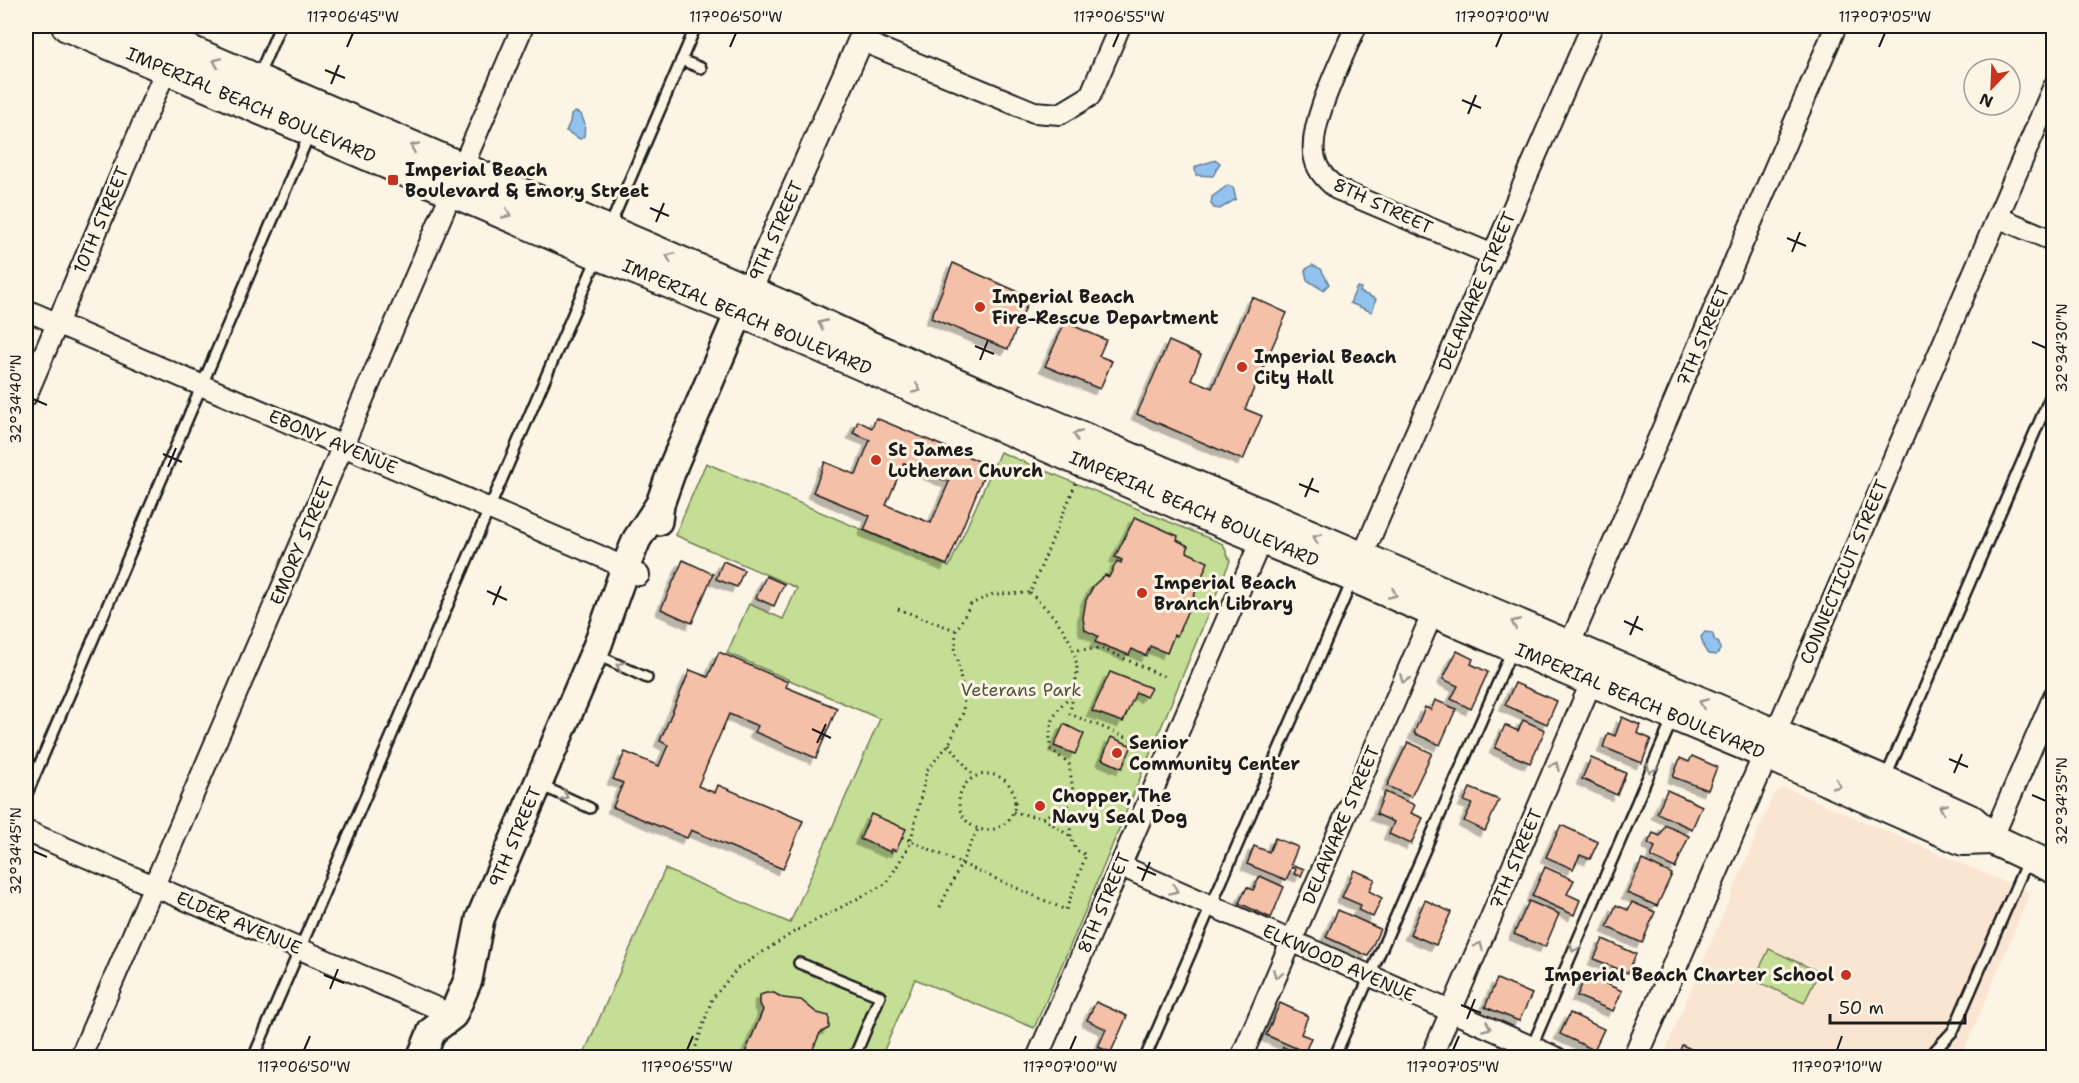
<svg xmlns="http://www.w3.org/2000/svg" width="2079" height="1083" font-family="'Shantell Sans',sans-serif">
<defs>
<filter id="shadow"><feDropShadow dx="-5.5" dy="5.5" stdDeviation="0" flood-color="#0004"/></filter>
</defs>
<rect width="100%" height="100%" fill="#fcf5e5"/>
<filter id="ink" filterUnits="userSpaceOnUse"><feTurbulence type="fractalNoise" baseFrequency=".0167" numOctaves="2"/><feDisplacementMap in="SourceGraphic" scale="12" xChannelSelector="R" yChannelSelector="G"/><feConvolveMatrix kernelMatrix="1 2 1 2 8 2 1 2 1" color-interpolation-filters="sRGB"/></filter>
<g filter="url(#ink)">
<polygon fill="#fae5d3" points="1784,787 2030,893 1962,1057 1662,1058 1774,794"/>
<g fill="#c4de95" stroke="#707d58" stroke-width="1.5">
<polygon points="1000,452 1223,544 1230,561 1078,928 1034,1028 915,979 881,1057 582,1058 665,869 790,923 880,719 727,653 749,604 783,619 797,588 675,535 706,463 949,567"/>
<polygon points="1769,949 1819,972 1804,1003 1754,980"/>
</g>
<g fill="#93c2ee" stroke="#63809a" stroke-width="1.5">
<polygon points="575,112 581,114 585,124 584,136 580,139 566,131 570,122 571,115"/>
<polygon points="1216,160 1220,163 1213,176 1196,175 1195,168 1197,166"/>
<polygon points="1228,185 1233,187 1236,199 1220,209 1214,208 1211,204 1212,197"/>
<polygon points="1312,265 1321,269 1329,284 1323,290 1307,280 1305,270"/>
<polygon points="1357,287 1361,288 1360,292 1376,299 1372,312 1350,303"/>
<polygon points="1705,632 1712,633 1715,641 1719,643 1720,650 1716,655 1708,654 1704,648 1701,637"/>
</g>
<g fill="#f5c0a8" stroke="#1c1c1c" stroke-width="1.5" fill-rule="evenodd" filter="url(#shadow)">
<polygon points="953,263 1030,297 1008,349 931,318"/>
<polygon points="1252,297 1287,313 1245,409 1262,416 1243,460 1137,414 1169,341 1201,355 1191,379 1212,388"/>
<polygon points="1065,322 1106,340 1099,356 1112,361 1100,389 1045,366"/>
<path d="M 876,418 L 988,465 L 947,565 L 864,530 L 870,516 L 813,492 L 825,462 L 856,475 L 870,440 L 853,433 L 858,421 L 872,428 ZM 904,463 L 949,482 L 931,523 L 886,505 Z"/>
<polygon points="1135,517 1178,536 1177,540 1188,546 1187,552 1208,562 1177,636 1174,635 1167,653 1150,646 1146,656 1132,649 1129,655 1095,642 1098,636 1085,630 1083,618 1086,600 1094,585 1105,575 1109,577 1117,561 1121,563 1122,560 1115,557"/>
<polygon points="683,560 713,574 692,623 661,609"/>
<polygon points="723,561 744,570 737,587 716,579"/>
<polygon points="766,576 784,584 774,606 756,598"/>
<polygon points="1457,651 1473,659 1471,664 1488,672 1471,709 1451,699 1458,686 1443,679"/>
<polygon points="719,652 788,682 786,687 837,708 816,758 755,732 758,726 729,714 698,786 715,793 718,785 803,821 783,869 691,830 687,838 613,807 623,783 613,779 625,752 659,766 668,745 660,741 690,670 708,677"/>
<polygon points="1110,672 1151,688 1146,697 1136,692 1123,722 1092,711"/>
<polygon points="1515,683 1557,701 1547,724 1505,705"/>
<polygon points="1435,700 1456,709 1440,745 1414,733 1425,707 1431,710"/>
<polygon points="1622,717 1640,725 1637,733 1651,739 1642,763 1603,747 1608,733 1615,736"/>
<polygon points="1523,720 1545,730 1530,763 1495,748 1505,725 1518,731"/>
<polygon points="1064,724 1084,734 1075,754 1054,746"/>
<polygon points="1111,737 1132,746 1122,768 1102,759"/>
<polygon points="1408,742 1432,753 1411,797 1387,786"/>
<polygon points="1692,756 1717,767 1708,790 1673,777 1680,758 1689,762"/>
<polygon points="1591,758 1626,773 1617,795 1582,779"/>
<polygon points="1470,788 1499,800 1485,831 1464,821 1472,804 1464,801"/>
<polygon points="1667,790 1702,806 1692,829 1657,813"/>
<polygon points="1385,792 1415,805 1411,813 1423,818 1411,844 1389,834 1394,822 1376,814"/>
<polygon points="871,814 906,829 896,851 892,849 891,852 860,839"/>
<polygon points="1561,825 1598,842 1590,859 1580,855 1573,869 1546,857"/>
<polygon points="1665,825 1689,836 1675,868 1651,857 1655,847 1648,843 1653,833 1660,836"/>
<polygon points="1275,838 1298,847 1291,864 1304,869 1301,876 1294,874 1296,869 1292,867 1286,880 1247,864 1254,846 1269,852"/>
<polygon points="1642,860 1672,874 1657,906 1627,893"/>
<polygon points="1545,867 1574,880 1567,894 1580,900 1574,915 1532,896"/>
<polygon points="1354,870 1375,879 1369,891 1382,898 1373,917 1358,910 1361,905 1342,897"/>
<polygon points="1260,876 1284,887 1271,918 1239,903 1247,887 1253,890"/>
<polygon points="1425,900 1451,912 1436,945 1410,934"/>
<polygon points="1529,901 1559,914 1545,947 1514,934"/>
<polygon points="1632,902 1655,912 1642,943 1607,927 1616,905 1628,910"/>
<polygon points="1338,910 1380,929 1368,956 1326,937"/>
<polygon points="1603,939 1636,954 1628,973 1594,959"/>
<polygon points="1586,975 1622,991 1613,1011 1577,996"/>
<polygon points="1497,979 1532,994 1519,1021 1485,1007"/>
<polygon points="766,993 774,993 783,998 801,1000 817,1013 829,1016 829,1028 820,1033 809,1058 743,1058 763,1010 760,1004 760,995"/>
<polygon points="1096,1002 1127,1016 1111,1052 1098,1047 1106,1029 1087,1020"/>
<polygon points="1280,1003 1308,1016 1301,1034 1311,1038 1305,1052 1266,1035"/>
<polygon points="1570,1013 1604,1029 1594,1050 1560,1034"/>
<polygon points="1682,1045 1709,1057 1708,1058 1677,1058"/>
<polygon points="1283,1047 1309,1058 1279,1058"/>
<polygon points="1484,1049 1502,1058 1480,1058"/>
</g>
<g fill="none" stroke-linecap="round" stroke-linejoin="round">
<defs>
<g id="service">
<polyline points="681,60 701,68"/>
<polyline points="258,77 280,26"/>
<polyline points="609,228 696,26"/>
<polyline points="595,654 647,678"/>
<polyline points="1885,779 2054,388"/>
<polyline points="540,785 590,808"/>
<polyline points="26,796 309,135"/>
<polyline points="799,963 880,996 854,1058"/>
<polyline points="253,1058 597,258"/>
<polyline points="1145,1058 1352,581"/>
<polyline points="1334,1058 1512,650"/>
<polyline points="1527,1058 1673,718"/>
<polyline points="1928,1058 1953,1031 2028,859"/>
</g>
<g id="minor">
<path d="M 1356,26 C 1343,57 1306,127 1315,159 C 1318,172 1327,180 1337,189 L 1493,255"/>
<polyline points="860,40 1034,112 1060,114 1090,96 1120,26"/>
<polyline points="1997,217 2054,241"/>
<polyline points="26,310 602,557 639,575"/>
<polyline points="26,396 171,58"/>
<polyline points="1362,557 1592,26"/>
<polyline points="1569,646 1836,26"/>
<polyline points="1775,734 2054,86"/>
<polyline points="26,831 453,1015"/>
<polyline points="1992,839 2054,696"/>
<polyline points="1121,866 1557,1058"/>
<polyline points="80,1058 523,26"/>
<polyline points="1037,1058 1266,529"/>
<polyline points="1241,1058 1437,603"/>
<polyline points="1431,1058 1596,671"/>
</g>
<g id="tertiary">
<polyline points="749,291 867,26"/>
<polyline points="1635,1058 1773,738"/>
</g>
<g id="secondary">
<polyline points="658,521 660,504 674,464 748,292"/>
<polyline points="421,1058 432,1031 453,1015 468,980 480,919 598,644 625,568 637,539 660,504"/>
</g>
<g id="primary">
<polyline points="67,26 598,254 739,311 1181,505 1354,577 1592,681 1767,754 1963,840 1992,839"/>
<polyline points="132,26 783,306 871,347 1884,781 1972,821 1992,839 2054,868"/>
</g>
</defs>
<use href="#service" stroke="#1c1c1c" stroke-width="14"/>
<use href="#minor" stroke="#1c1c1c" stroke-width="24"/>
<use href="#tertiary" stroke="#1c1c1c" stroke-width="28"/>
<use href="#secondary" stroke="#1c1c1c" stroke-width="32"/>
<use href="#primary" stroke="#1c1c1c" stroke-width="34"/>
<g stroke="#1c1c1c" stroke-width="3" stroke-dasharray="1.5 4.5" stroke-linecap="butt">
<polyline points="898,609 955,630"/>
<polyline points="1072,650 1103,649 1165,677"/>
<polyline points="1073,695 1070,714 1139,742"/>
<polyline points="949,744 974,777"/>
<circle cx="987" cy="802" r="28"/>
<polyline points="1013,812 1042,818 1068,805"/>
<polyline points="1043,818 1071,837"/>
<path d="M 902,837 L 1066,910 L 1086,855 L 1076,850 L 1071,837 L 1068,805 L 1073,790 L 1069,764 L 1050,749 C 1049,723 1053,711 1073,694 C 1074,686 1077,677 1077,670 C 1076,638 1051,612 1030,593"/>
<polyline points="940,907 978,829"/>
<polyline points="692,1058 712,999 738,968 794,932 887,883 910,844 927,770 949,744 963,713 964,697 955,648 956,631 971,604 993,594 1030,593 1076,483"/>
</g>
<use href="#service" stroke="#fcf5e5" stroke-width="9"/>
<use href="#minor" stroke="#fcf5e5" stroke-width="20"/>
<use href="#tertiary" stroke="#fcf5e5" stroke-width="24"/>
<use href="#secondary" stroke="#fcf5e5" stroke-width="27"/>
<use href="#primary" stroke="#fcf5e5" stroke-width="30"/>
</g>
<defs><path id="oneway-chevron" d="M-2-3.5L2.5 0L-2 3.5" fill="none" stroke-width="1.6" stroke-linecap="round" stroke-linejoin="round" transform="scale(1.5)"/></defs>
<g stroke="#97938b">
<use href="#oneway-chevron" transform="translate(217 62) rotate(-156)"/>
<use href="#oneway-chevron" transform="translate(414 147) rotate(-157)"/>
<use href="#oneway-chevron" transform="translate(507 214) rotate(23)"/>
<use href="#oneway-chevron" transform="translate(670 257) rotate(-157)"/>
<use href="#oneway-chevron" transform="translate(822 324) rotate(-155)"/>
<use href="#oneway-chevron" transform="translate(917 389) rotate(24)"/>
<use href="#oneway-chevron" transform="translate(1077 435) rotate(-157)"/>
<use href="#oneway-chevron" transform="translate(1317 538) rotate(-157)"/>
<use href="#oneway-chevron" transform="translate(1393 594) rotate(24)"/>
<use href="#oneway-chevron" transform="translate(1515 623) rotate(-157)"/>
<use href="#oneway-chevron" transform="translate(620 666) rotate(-156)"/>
<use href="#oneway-chevron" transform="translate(1404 679) rotate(113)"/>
<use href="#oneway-chevron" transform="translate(1703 703) rotate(-157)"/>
<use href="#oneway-chevron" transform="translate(1555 766) rotate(-67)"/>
<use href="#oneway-chevron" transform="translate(1651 769) rotate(113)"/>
<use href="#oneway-chevron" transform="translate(1837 785) rotate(24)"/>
<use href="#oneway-chevron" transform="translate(564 796) rotate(25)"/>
<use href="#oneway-chevron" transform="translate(1943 808) rotate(-156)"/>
<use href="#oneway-chevron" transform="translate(1174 890) rotate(24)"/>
<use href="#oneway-chevron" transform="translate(1479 946) rotate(-67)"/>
<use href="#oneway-chevron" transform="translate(1574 948) rotate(113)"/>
<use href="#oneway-chevron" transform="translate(1277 974) rotate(113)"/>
<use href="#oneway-chevron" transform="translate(1487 1027) rotate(23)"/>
</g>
</g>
<path fill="none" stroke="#1c1c1c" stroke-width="2" d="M 347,47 L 353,33M 730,47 L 736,33M 1113,47 L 1119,33M 1496,47 L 1502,33M 1879,47 L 1885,33M 325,70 L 345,78M 331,84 L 339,65M 1462,100 L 1481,108M 1468,114 L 1476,95M 650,208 L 669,216M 656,222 L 664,203M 1787,238 L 1806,246M 1792,252 L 1800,232M 2032,342 L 2046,348M 975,346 L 994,354M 980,360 L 988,340M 33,399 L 47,405M 163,454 L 182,462M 168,467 L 176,448M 1299,484 L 1319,492M 1305,497 L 1313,478M 487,591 L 507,600M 493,605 L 501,586M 1624,621 L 1643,630M 1630,635 L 1638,616M 812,729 L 831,738M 817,743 L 826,724M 1949,759 L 1968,767M 1954,773 L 1962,754M 2032,795 L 2046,801M 33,851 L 47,857M 1137,867 L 1156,875M 1142,881 L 1150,862M 324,975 L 344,983M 330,989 L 338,969M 1461,1005 L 1481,1013M 1467,1019 L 1475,999M 304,1050 L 310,1036M 687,1050 L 693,1036M 1070,1050 L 1076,1036M 1453,1050 L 1459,1036M 1837,1050 L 1842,1036"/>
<g fill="#c8321e" stroke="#fcf5e5" stroke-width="2">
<rect x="387" y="174" width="12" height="12" rx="3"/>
<circle cx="980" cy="307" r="6"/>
<circle cx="1242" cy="367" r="6"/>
<circle cx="876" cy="460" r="6"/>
<circle cx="1142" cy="593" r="6"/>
<circle cx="1117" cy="753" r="6"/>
<circle cx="1040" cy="806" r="6"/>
<circle cx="1846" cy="975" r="6"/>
</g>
<g text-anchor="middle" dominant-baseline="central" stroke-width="6" stroke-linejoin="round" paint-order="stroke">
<g font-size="18" fill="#1c1c1c" stroke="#fcf5e5">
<text transform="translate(251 105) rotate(23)">IMPERIAL BEACH BOULEVARD</text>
<text transform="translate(1383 206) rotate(25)">8TH STREET</text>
<text transform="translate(101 220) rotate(-67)">10TH STREET</text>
<text transform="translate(776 231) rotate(-66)">9TH STREET</text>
<text transform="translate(1477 291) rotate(-67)">DELAWARE STREET</text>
<text transform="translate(747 317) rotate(23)">IMPERIAL BEACH BOULEVARD</text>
<text transform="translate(1703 336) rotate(-67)">7TH STREET</text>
<text transform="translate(333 442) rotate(23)">EBONY AVENUE</text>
<text transform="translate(1194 509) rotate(23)">IMPERIAL BEACH BOULEVARD</text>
<text transform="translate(302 541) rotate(-67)">EMORY STREET</text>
<text transform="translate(1844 572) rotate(-67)">CONNECTICUT STREET</text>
<text transform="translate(1640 701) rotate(23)">IMPERIAL BEACH BOULEVARD</text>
<text transform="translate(1341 825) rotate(-67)">DELAWARE STREET</text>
<text transform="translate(515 837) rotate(-67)">9TH STREET</text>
<text transform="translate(1516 859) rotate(-67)">7TH STREET</text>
<text transform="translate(1104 903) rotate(-67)">8TH STREET</text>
<text transform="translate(239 923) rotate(23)">ELDER AVENUE</text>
<text transform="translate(1339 963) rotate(24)">ELKWOOD AVENUE</text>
</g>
<g font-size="18" font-weight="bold" fill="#1c1c1c" stroke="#fcf5e5" text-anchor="start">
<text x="405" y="170">Imperial Beach<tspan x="405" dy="21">Boulevard &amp; Emory Street</tspan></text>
<text x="992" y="297">Imperial Beach<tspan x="992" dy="21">Fire-Rescue Department</tspan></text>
<text x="1254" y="357">Imperial Beach<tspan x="1254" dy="21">City Hall</tspan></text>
<text x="888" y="450">St James<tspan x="888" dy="21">Lutheran Church</tspan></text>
<text x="1154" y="583">Imperial Beach<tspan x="1154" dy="21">Branch Library</tspan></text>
<text x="1129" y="743">Senior<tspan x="1129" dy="21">Community Center</tspan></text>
<text x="1052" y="796">Chopper, The<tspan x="1052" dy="21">Navy Seal Dog</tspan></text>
<text x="1834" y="975" text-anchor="end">Imperial Beach Charter School</text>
</g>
<g font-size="18" fill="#4e5640" stroke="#fcf5e5">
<text x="1021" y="690">Veterans Park</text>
</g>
</g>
<rect width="2079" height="1083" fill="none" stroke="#fcf5e5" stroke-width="66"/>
<g transform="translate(1992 87) rotate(203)"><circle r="28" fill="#fcf5e5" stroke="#a29e95" stroke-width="1.5"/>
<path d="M0-4.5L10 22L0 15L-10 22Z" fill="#c8321e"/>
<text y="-9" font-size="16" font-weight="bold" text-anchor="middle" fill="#1c1c1c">N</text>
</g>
<path d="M1830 1014v9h135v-9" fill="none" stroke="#1c1c1c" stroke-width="3"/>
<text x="1839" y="1014" font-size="18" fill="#1c1c1c" stroke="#fcf5e5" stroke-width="4.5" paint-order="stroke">50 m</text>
<rect x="33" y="33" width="2013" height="1017" fill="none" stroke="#1c1c1c" stroke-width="2"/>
<g font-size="15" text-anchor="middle" fill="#1c1c1c">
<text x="353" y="22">117°06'45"W</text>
<text x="736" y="22">117°06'50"W</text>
<text x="1119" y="22">117°06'55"W</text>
<text x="1502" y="22">117°07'00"W</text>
<text x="1885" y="22">117°07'05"W</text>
<text transform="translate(2062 348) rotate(-90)" y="5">32°34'30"N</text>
<text transform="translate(16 399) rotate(-90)" y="5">32°34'40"N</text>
<text transform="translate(2062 801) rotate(-90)" y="5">32°34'35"N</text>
<text transform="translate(16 851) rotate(-90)" y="5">32°34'45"N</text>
<text x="304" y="1072">117°06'50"W</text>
<text x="687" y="1072">117°06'55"W</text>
<text x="1070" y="1072">117°07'00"W</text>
<text x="1453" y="1072">117°07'05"W</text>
<text x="1837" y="1072">117°07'10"W</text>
</g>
</svg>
